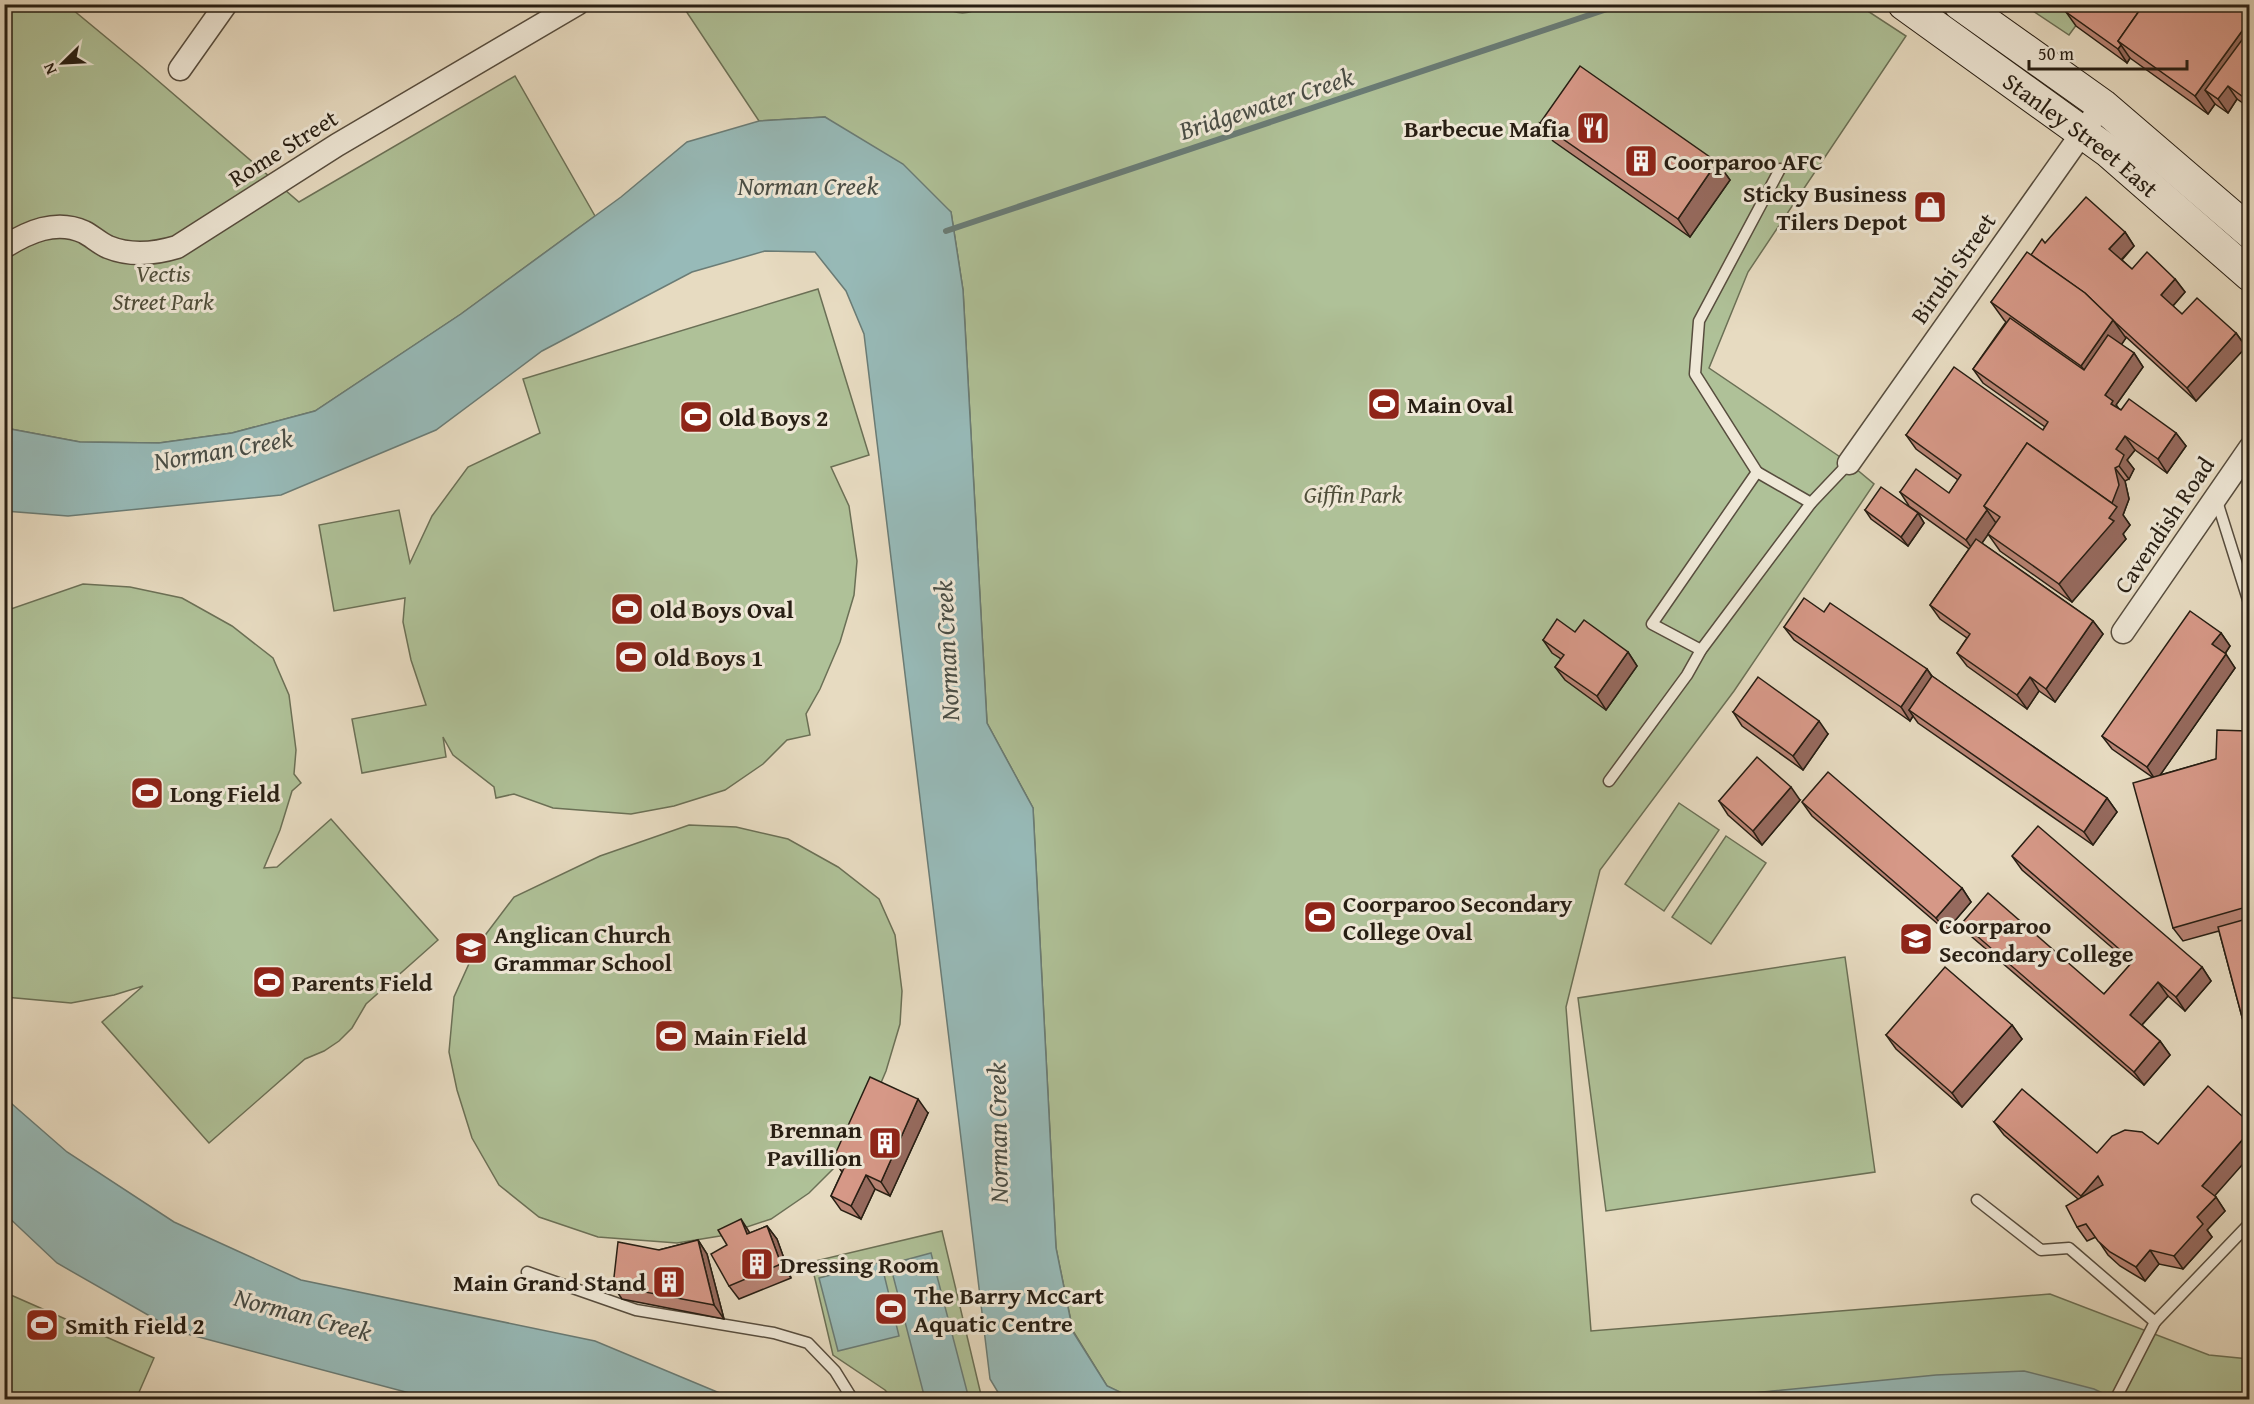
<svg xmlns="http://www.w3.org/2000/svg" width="2254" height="1404" font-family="'Gentium Book Plus',serif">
<rect width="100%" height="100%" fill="#e7dbc1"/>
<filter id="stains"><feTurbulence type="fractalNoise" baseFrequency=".00333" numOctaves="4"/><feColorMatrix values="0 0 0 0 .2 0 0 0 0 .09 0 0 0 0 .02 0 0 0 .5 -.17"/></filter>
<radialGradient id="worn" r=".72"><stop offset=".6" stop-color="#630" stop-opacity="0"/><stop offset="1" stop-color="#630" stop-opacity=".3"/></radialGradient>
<g fill="#afc198" stroke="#6b7056" stroke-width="1.5">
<path d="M 940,4 C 954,16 971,16 985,4 L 1857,4 L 1906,36 L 1748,272 L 1709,368 L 1849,463 L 1874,484 L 1734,691 L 1600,870 L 1566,1007 L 1591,1331 L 2050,1294 L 2209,1355 L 2249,1359 L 2249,1399 L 2115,1399 L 1789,1390 L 1682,1400 L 1135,1400 L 1107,1386 L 1073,1331 L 1056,1248 L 1033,808 L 987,723 L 963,290 L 951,212 L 825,117 L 759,121 L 682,5 Z"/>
<polygon points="4,5 67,5 142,67 299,202 515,76 595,216 461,314 315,411 232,433 159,443 80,442 5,428 4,295 10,263 4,263"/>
<polygon points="2024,5 2091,5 2069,35"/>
<polygon points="818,289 869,455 831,467 849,506 857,561 854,595 840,642 820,689 806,714 810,735 787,740 763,764 725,790 674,806 631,814 553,808 514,794 496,798 494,787 453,755 443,737 446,757 362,773 352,719 426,705 411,660 403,622 405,598 334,611 319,525 399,510 410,563 432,516 468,467 540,433 523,379"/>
<polygon points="83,584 130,587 182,598 232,626 273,658 289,695 296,750 294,774 301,783 292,791 280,830 264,868 277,867 331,819 438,940 366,1004 352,1028 339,1041 324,1051 305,1059 209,1143 102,1022 143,986 114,995 71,1003 5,997 5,611"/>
<polygon points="1679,803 1719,830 1664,911 1625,884"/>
<polygon points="689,825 736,827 788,839 838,867 879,899 895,935 902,991 900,1024 886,1071 866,1118 845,1157 809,1193 771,1219 720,1236 677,1243 598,1237 539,1217 499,1185 472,1138 457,1090 449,1052 454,997 477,946 514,897 600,856"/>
<polygon points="1726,836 1766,863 1711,944 1672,917"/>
<polygon points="1845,957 1875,1172 1606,1211 1578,998"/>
<polygon points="942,1231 982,1399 893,1399 885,1390 833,1355 811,1262"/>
<polygon points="4,1292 154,1358 136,1399 5,1399"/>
</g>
<g fill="#97bab8" stroke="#6a7c76" stroke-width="1.5">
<polygon points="825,117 903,164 951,212 963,290 987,723 1033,808 1056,1248 1073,1332 1107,1386 1135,1399 1002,1399 990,1379 864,334 846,291 815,252 765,251 692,272 542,351 436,430 281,495 68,516 5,511 5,428 80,442 159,443 232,433 315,411 461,314 621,197 687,142 759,121"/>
<polygon points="4,1097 67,1152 174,1222 301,1280 595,1341 734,1399 432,1399 176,1331 57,1263 5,1214"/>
<polygon points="931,1253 969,1399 925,1399 890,1264"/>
<polygon points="881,1262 899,1336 838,1351 819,1278"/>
<polygon points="2024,1371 2094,1389 2115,1399 1682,1400 1936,1375"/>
</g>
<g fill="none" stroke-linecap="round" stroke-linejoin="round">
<polyline stroke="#6a7c76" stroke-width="6" points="946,231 1622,4"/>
<defs>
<g id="service">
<polyline points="1757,472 1695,374 1699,321 1780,169"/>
<polyline points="2216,498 2250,606"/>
<polyline points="1701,650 1652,624 1757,472 1811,503"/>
<polyline points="1609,781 1687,675 1701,650 1811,503 1849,463"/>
<polyline points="1977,1200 2041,1250 2069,1248 2155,1322 2250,1223"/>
<polyline points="527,1272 636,1310 774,1333 808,1343 835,1371 853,1400"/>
<polyline points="2115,1400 2155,1322"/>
</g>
<g id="minor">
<polyline points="180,69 226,4"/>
<path d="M 4,247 C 28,232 56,219 84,232 C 92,236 99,243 108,247 C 130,256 154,254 177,247 L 337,145 L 577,4"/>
<polyline points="1849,463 2102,105"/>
<polyline points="2123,632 2250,448"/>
</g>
<g id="secondary">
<path id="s1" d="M 1904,4 L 2108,151 L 2250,275"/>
<polyline points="1960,4 2102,105 2250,232"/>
</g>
</defs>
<use href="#service" stroke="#574d3e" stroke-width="13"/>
<use href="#minor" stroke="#574d3e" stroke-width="25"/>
<use href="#secondary" stroke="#271e13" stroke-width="34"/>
<use href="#service" stroke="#efe8d7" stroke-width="10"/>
<use href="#minor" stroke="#efe8d7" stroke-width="22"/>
<use href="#secondary" stroke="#efe8d7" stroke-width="32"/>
</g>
<g fill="#b88374" stroke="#271e13" stroke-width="1.5">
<polygon points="2250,4 2250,108 2237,99 2228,113 2215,104 2208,114 2130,58 2127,63 2076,26 2066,12"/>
<polygon points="1540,123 1717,162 1730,180 1690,237 1553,141"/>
<polygon points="2125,232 2134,246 2122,260 2132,269 2175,279 2185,292 2173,306 2182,314 2236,333 2246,347 2196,401 2126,337 2121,345 2134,353 2143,367 2116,405 2119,409 2176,433 2186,446 2167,473 2135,450 2127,460 2134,469 2129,479 2125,481 2129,499 2123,515 2130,525 2123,534 2126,539 2072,602 2000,551 1988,534 1982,543 2093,621 2103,634 2055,702 2039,691 2027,709 1967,666 1957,653 1967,638 1940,619 1930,605 1969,549 1909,506 1900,492 1949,493 1958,480 1916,449 1906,435 2043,430 2045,427 1983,383 1973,369 2006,322 2004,320 1991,302 2031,255 2045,243"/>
<polygon points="1865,510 1918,513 1924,523 1908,546 1871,519"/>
<polygon points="1824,612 1927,669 1932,676 2107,798 2117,812 2093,845 1918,723 1913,716 1910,721 1794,640 1784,627"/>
<polygon points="1575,632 1628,652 1637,666 1606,710 1565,680 1555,667 1561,659 1552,653 1543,640"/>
<polygon points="2221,633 2230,646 2225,654 2235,668 2160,775 2216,759 2248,731 2250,734 2250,1047 2219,931 2183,941 2173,928 2152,777 2112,749 2102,736"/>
<polygon points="1733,712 1828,734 1803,770 1742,726"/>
<polygon points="1800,800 1762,845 1728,815 1719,801"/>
<polygon points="1802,802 1962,888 1971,902 1946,931 1812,816"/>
<polygon points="2012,856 2202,967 2211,981 2185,1011 2168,996 2142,1025 2160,1041 2170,1055 2144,1085 1972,937 1962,923 2104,994 2131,964 2022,870"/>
<polygon points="2012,1025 2022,1039 1962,1107 1896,1049 1886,1035"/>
<polygon points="928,1113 890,1196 875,1189 861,1219 841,1210 831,1196 842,1172 833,1159"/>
<polygon points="1994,1122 2097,1153 2215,1196 2225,1211 2207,1230 2212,1237 2183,1269 2159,1264 2145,1281 2120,1266 2108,1255 2096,1237 2087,1241 2077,1227 2078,1199 2004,1135"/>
<polygon points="767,1226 777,1239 791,1278 739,1299 729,1286 750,1233"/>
<polygon points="698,1240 707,1254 724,1319 622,1299 613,1286 659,1250"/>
</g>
<g fill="#966a5e" stroke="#271e13" stroke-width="1.5">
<polygon points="2250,20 2250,56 2228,86 2237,99 2228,113 2218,99 2205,90 2215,104 2208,114 2195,96"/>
<polygon points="2121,45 2130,58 2127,63 2118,49"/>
<polygon points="2249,95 2250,96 2250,104 2246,99"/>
<polygon points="1717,162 1730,180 1690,237 1678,219"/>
<polygon points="2125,232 2134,246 2119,262 2109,249"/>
<polygon points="2175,279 2185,292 2170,309 2161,295"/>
<polygon points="2113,320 2126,338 2094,384 2081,366"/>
<polygon points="2236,333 2246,347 2196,401 2187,388"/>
<polygon points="2134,353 2143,367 2116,405 2123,414 2121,417 2105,395"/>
<polygon points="2176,433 2186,446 2167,473 2158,459"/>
<polygon points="2125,436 2135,450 2127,460 2134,469 2129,479 2119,466 2116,449"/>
<polygon points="2115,468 2125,481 2129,499 2123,515 2130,525 2123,534 2126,539 2072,602 2059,584 2109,518"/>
<polygon points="1987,510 1996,523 1975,553 1966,540"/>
<polygon points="1918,513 1924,523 1908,546 1901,537"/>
<polygon points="2093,621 2103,634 2055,702 2046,689"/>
<polygon points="2221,633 2230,646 2222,658 2212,644"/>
<polygon points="1628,652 1637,666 1606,710 1597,696"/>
<polygon points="2226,654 2235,668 2156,781 2147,767"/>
<polygon points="1927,669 1936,683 1909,710 1913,716 1910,721 1901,707"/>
<polygon points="2030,677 2039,691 2027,709 2017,695"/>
<polygon points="1819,721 1828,734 1803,770 1793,756"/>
<polygon points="1791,787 1800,800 1762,845 1753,831"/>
<polygon points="2107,798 2117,812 2093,845 2084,832"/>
<polygon points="1962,888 1971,902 1946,931 1936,918"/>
<polygon points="2202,967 2211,981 2185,1011 2176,997"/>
<polygon points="2158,982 2168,996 2139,1028 2130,1015"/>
<polygon points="2012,1025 2022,1039 1962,1107 1952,1093"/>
<polygon points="2160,1041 2170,1055 2144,1085 2134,1072"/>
<polygon points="918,1099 928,1113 890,1196 881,1182"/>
<polygon points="2250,1131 2250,1156 2211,1200 2202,1186"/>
<polygon points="866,1175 875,1189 861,1219 851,1206"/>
<polygon points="2098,1176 2108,1190 2091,1210 2081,1196"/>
<polygon points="2216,1197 2225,1211 2207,1230 2212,1237 2183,1269 2174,1256 2197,1217"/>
<polygon points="741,1219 750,1233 747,1234"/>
<polygon points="767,1226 777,1239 791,1278 781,1264"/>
<polygon points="698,1240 707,1254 724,1319 714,1305"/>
<polygon points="2150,1250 2159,1264 2145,1281 2136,1267"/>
</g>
<g fill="#d69887" stroke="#271e13" stroke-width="1.5">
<polygon points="2072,4 2144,4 2118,41 2121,45 2118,49 2066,12"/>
<polygon points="2144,4 2250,4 2250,20 2195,96 2118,41"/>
<polygon points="2250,29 2250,95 2246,99 2228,86 2218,99 2205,90"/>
<polygon points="1580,66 1717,162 1678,219 1540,123"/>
<polygon points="2086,197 2125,232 2109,249 2132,269 2147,252 2175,279 2161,295 2182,314 2197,298 2236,333 2187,388 2116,323 2113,320 2085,293 2031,255 2042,239 2045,243"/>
<polygon points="2027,252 2085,293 2113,320 2081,366 1991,302"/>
<polygon points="2010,318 2084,370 2108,335 2134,353 2105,395 2113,401 2111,404 2121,410 2129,399 2176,433 2158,459 2125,436 2116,449 2124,455 2119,466 2115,468 2119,485 2112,503 2027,443 1984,506 1987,510 1966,540 1900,492 1916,469 1949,493 1961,475 1906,435 1954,367 2043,430 2048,422 1973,369"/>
<polygon points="2027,443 2117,507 2109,518 2114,521 2059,584 1988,534 2000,517 1984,506"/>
<polygon points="1881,487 1918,513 1901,537 1865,510"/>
<polygon points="1976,539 2093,621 2046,689 2030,677 2017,695 1957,653 1970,634 1930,605"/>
<polygon points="1804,598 1824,612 1830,603 1927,669 1901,707 1784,627"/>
<polygon points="2190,611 2221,633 2212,644 2226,654 2147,767 2102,736"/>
<polygon points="1557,619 1575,632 1584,620 1628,652 1597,696 1555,667 1564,655 1543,640"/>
<polygon points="1932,676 2107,798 2084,832 1909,710"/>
<polygon points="1758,677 1819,721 1793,756 1733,712"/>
<polygon points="2217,730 2248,731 2250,738 2250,906 2173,928 2133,783 2216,759"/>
<polygon points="1757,757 1791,787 1753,831 1719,801"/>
<polygon points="1828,772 1962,888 1936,918 1802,802"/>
<polygon points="2038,826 2202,967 2176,997 2158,982 2130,1015 2160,1041 2134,1072 1962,923 1988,893 2104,994 2133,961 2012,856"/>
<polygon points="2250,918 2250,1047 2218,927"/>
<polygon points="1945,967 2012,1025 1952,1093 1886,1035"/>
<polygon points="870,1077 918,1099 881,1182 866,1175 851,1206 831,1196 846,1164 833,1159"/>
<polygon points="2208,1086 2250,1123 2250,1131 2202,1186 2216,1197 2197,1217 2203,1224 2174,1256 2150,1250 2136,1267 2110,1252 2098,1241 2086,1224 2077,1227 2066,1206 2103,1185 2098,1176 2081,1196 1994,1122 2022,1089 2097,1153 2112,1136 2125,1130 2142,1132 2158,1144"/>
<polygon points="741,1219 747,1234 767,1226 781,1264 729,1286 711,1254 727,1245 718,1230"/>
<polygon points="698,1240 714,1305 613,1286 618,1242 659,1250"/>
</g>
<defs>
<symbol id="restaurant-square" viewBox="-11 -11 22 22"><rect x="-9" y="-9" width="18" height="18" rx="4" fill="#8f2418" stroke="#efe8d7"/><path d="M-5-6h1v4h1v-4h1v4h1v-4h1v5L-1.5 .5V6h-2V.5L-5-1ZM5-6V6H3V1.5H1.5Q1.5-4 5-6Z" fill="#fff"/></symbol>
<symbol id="building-square" viewBox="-11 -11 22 22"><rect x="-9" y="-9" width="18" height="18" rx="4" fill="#8f2418" stroke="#efe8d7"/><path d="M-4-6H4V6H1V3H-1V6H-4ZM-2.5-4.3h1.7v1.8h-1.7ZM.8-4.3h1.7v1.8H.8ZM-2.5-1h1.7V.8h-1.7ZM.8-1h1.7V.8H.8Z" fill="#fff"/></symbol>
<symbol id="shop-square" viewBox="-11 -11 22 22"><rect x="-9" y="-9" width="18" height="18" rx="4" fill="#8f2418" stroke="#efe8d7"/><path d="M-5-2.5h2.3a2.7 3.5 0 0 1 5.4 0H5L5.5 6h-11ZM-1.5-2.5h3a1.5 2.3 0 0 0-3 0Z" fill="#fff"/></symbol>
<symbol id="stadium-square" viewBox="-11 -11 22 22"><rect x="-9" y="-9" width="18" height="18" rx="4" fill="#8f2418" stroke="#efe8d7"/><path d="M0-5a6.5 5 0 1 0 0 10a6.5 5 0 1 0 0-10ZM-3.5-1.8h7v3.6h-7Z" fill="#fff"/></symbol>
<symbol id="school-square" viewBox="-11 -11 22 22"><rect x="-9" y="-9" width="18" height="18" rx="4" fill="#8f2418" stroke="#efe8d7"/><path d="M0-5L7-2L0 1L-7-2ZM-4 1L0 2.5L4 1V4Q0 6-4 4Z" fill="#fff"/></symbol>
</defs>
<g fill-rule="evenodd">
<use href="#restaurant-square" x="1574" y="109" width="38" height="38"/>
<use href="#building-square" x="1622" y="142" width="38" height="38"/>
<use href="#shop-square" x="1911" y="188" width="38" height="38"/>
<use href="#stadium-square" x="1365" y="385" width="38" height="38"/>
<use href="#stadium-square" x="677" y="398" width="38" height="38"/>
<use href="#stadium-square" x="608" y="590" width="38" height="38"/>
<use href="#stadium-square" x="612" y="638" width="38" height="38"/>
<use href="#stadium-square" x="128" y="774" width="38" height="38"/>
<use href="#stadium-square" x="1301" y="898" width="38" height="38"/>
<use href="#school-square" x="1897" y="920" width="38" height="38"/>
<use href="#school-square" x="452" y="929" width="38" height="38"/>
<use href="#stadium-square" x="250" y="963" width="38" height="38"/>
<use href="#stadium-square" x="652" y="1017" width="38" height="38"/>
<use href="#building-square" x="866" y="1124" width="38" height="38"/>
<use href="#building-square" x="738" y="1245" width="38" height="38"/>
<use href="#building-square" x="650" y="1263" width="38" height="38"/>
<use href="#stadium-square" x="872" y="1290" width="38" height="38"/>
<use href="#stadium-square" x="23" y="1306" width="38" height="38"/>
</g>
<g text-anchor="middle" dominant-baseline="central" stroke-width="6" stroke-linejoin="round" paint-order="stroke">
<g font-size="24" font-weight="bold" fill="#271e13" stroke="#efe8d7" text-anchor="start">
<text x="1570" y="128" text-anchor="end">Barbecue Mafia</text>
<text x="1664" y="161">Coorparoo AFC</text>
<text x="1907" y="193" text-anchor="end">Sticky Business<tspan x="1907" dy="28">Tilers Depot</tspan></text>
<text x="1407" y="404">Main Oval</text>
<text x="719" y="417">Old Boys 2</text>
<text x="650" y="609">Old Boys Oval</text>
<text x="654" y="657">Old Boys 1</text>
<text x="170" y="793">Long Field</text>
<text x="1343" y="903">Coorparoo Secondary<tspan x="1343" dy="28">College Oval</tspan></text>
<text x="1939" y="925">Coorparoo<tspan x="1939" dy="28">Secondary College</tspan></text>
<text x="494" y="934">Anglican Church<tspan x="494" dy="28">Grammar School</tspan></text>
<text x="292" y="982">Parents Field</text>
<text x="694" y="1036">Main Field</text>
<text x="862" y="1129" text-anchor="end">Brennan<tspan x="862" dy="28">Pavillion</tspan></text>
<text x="780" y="1264">Dressing Room</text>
<text x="646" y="1282" text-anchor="end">Main Grand Stand</text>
<text x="914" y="1295">The Barry McCart<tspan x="914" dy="28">Aquatic Centre</tspan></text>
<text x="65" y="1325">Smith Field 2</text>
</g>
<g font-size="24" fill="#271e13" stroke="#efe8d7">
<text stroke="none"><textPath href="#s1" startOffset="220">Stanley Street East</textPath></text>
<text transform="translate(283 148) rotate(-32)">Rome Street</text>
<text transform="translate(1953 268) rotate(-55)">Birubi Street</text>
<text transform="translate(2164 525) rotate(-56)">Cavendish Road</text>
</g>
<g font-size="24" font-style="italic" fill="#504f3b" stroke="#efe8d7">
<text x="163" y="273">Vectis<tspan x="163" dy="28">Street Park</tspan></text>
<text x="1353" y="494">Giffin Park</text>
</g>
<g font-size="26" font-style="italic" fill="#494d45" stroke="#efe8d7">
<text transform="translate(1266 103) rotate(-18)">Bridgewater Creek</text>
<text x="808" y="185">Norman Creek</text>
<text transform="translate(223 449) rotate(-10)">Norman Creek</text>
<text transform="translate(946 651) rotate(-93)">Norman Creek</text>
<text transform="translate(997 1133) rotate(-91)">Norman Creek</text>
<text transform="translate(303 1314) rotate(15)">Norman Creek</text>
</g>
</g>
<rect width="2254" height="1404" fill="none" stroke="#e7dbc1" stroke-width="24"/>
<rect x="6" y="6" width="2242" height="1392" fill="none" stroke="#271e13" stroke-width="3"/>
<rect x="12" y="12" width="2230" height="1380" fill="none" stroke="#271e13" stroke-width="1.5"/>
<g transform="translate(63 63) rotate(246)" stroke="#efe8d7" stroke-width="4.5" paint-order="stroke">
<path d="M0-4.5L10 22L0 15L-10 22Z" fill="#271e13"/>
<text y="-9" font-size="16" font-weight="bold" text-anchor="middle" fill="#271e13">N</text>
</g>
<path d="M2029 60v9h158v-9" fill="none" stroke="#271e13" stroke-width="3"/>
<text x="2038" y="60" font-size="18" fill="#271e13" stroke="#efe8d7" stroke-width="4.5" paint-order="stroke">50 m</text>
<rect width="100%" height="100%" filter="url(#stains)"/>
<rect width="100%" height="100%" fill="url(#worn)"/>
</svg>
